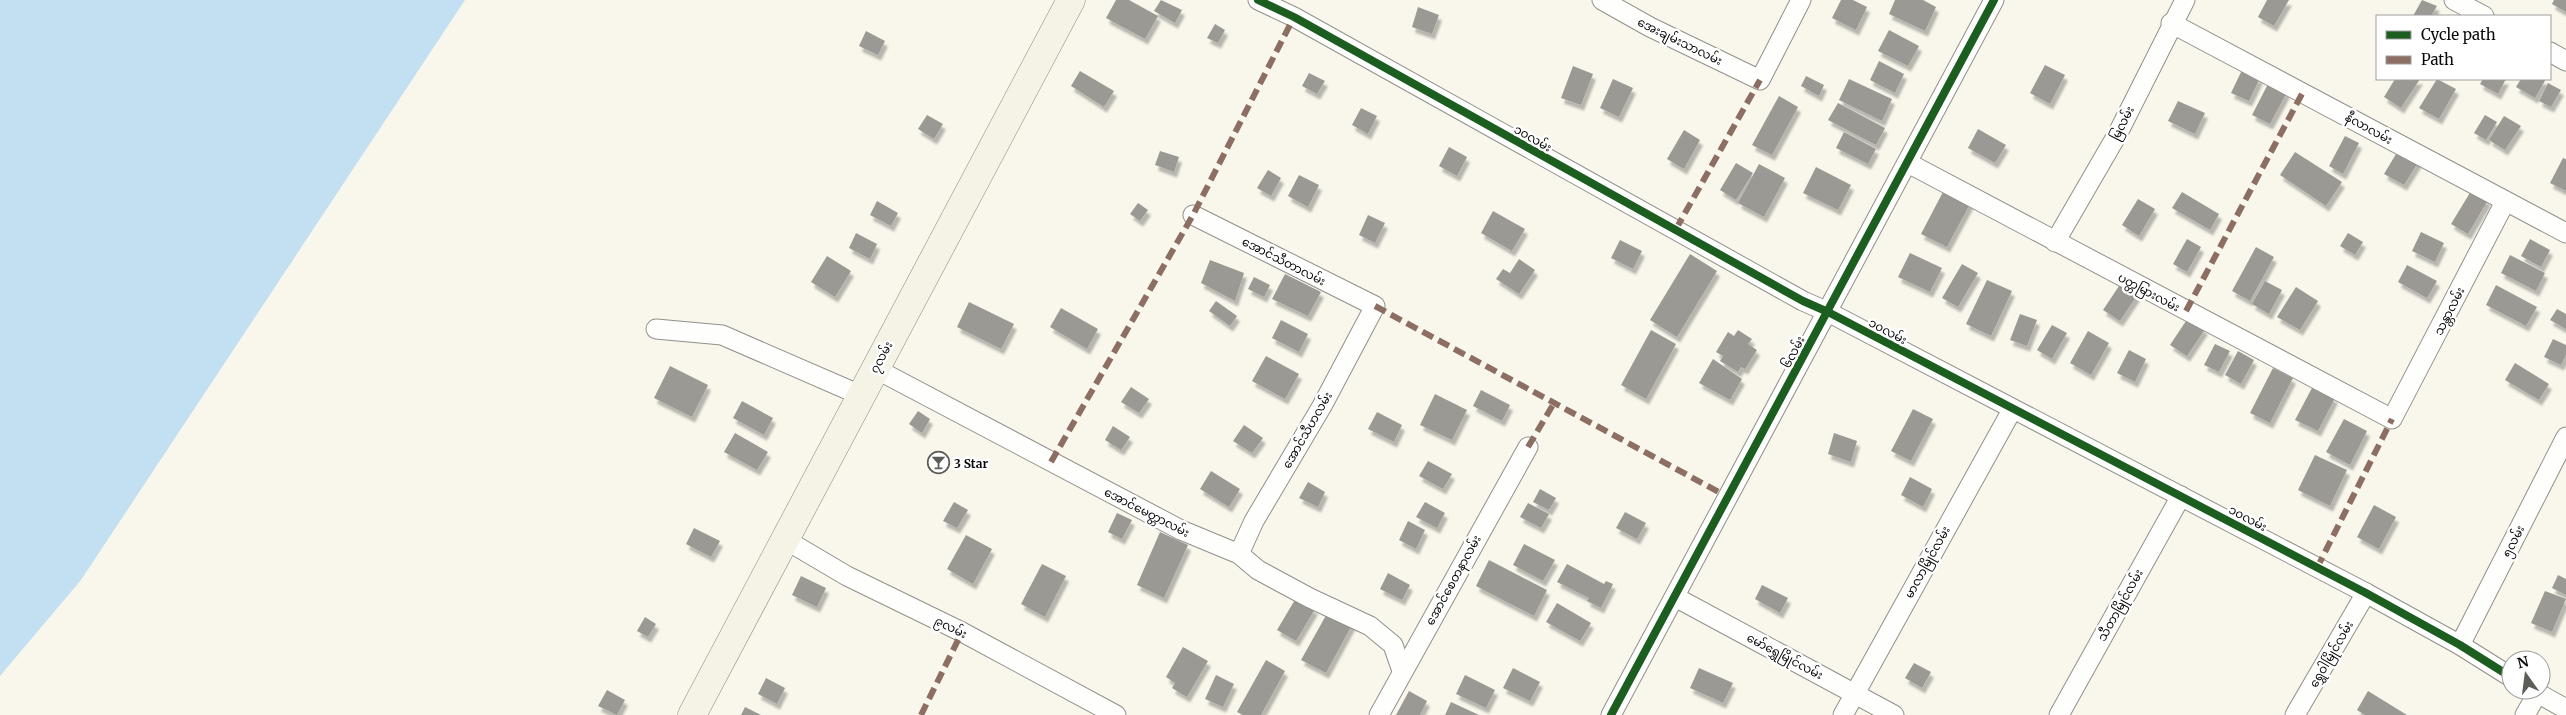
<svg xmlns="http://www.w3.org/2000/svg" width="2566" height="715" font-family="Merriweather,'Noto Sans Myanmar',serif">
<defs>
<filter id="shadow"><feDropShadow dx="3" dy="5.5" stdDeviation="1" flood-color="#0004"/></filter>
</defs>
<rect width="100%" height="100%" fill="#f9f7ec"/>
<polygon fill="#c3e0f2" points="0,0 465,0 81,580 0,676"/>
<g fill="#9b9993" filter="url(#shadow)">
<polygon points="1116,0 1129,0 1158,16 1145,39 1106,18"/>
<polygon points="1161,0 1182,10 1175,23 1154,11"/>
<polygon points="1841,0 1853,0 1867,7 1856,30 1832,18"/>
<polygon points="1895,0 1923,0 1936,7 1925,31 1889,14"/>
<polygon points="2267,0 2289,0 2274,26 2258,17"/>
<polygon points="2422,0 2437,6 2431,16 2413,16"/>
<polygon points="2554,0 2566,0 2566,12 2552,4"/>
<polygon points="1418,7 1439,15 1432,34 1412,27"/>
<polygon points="1215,24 1225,30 1218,43 1207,38"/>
<polygon points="1889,30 1919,46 1908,66 1878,51"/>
<polygon points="866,31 885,41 878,55 859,46"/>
<polygon points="1879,61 1904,74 1895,93 1870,80"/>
<polygon points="2045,65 2065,75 2050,104 2030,93"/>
<polygon points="1573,66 1593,74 1581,105 1561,98"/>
<polygon points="2242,70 2260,78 2249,101 2231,93"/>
<polygon points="1080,71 1114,91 1104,107 1071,86"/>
<polygon points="1309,73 1325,81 1317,94 1302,86"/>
<polygon points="1806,76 1824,85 1819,96 1801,86"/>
<polygon points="1613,79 1633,88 1619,117 1600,108"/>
<polygon points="1849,79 1892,99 1882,121 1839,100"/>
<polygon points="2395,79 2420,79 2401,108 2384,97"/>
<polygon points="2437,79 2456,89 2439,119 2419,108"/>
<polygon points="2483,79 2506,79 2498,94 2480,84"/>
<polygon points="2521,79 2546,79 2535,98 2516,87"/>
<polygon points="2269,82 2287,92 2270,124 2252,115"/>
<polygon points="2548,83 2561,90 2551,107 2539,101"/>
<polygon points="1779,96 1798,107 1772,155 1752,145"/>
<polygon points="2178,101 2205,113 2195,134 2168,121"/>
<polygon points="1838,103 1885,128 1876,145 1828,120"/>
<polygon points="1361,108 1377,116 1368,134 1352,125"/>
<polygon points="927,115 943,124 934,139 918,129"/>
<polygon points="2485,115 2497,122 2486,140 2474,133"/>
<polygon points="2504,116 2521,126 2505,150 2489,140"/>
<polygon points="1978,129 2006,145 1995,163 1968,148"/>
<polygon points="1684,130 1700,140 1684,169 1667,159"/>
<polygon points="1844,132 1876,149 1868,164 1836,148"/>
<polygon points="2345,136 2359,143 2343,174 2329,166"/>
<polygon points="2402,144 2422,156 2404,185 2384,174"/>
<polygon points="1449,147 1467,157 1457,176 1439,166"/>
<polygon points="1160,151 1179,157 1174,172 1155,165"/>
<polygon points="2295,152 2342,182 2326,206 2280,175"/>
<polygon points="2563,158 2566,159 2566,191 2550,183"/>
<polygon points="1736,163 1753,173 1736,200 1720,190"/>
<polygon points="1759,164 1785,178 1764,217 1738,203"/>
<polygon points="1816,167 1851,185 1838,210 1803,193"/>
<polygon points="1268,170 1281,178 1271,196 1257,188"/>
<polygon points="1299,175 1319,185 1308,207 1288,196"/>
<polygon points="1945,188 1971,202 1947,247 1921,234"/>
<polygon points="2471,191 2488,200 2468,234 2451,224"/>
<polygon points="2182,192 2219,214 2210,230 2172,208"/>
<polygon points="2138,199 2155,209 2139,236 2122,225"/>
<polygon points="877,201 898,213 891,226 870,215"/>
<polygon points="1138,203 1148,210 1140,221 1130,214"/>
<polygon points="1493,211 1525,229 1512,251 1481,233"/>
<polygon points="1368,215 1385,223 1375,243 1359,235"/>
<polygon points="2421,232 2444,243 2435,262 2412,251"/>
<polygon points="856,233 877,244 870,259 849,248"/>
<polygon points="2348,233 2363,242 2355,255 2340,246"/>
<polygon points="2187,239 2201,247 2187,272 2173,264"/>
<polygon points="2530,239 2550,250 2541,267 2521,256"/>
<polygon points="1620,240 1642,251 1633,269 1611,258"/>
<polygon points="2256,247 2274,257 2250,301 2232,291"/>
<polygon points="1910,253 1942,268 1930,292 1898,277"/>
<polygon points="1690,254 1717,271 1677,337 1650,320"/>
<polygon points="2510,255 2545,273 2536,291 2501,273"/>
<polygon points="827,256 851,271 835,297 811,282"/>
<polygon points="1519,259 1535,270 1519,294 1496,279 1503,269 1510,273"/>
<polygon points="1210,260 1244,273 1235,301 1201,283"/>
<polygon points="1962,264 1978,273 1958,307 1942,298"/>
<polygon points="2407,265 2437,281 2427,298 2398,282"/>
<polygon points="1285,274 1321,292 1308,316 1272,299"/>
<polygon points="1254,277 1270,285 1264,297 1248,289"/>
<polygon points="1987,280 2012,291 1991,336 1966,324"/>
<polygon points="2123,280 2140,291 2120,321 2103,310"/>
<polygon points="2265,281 2282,290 2269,314 2252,304"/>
<polygon points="2496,285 2537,307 2526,326 2486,305"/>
<polygon points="2296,287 2318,301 2300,330 2277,317"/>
<polygon points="1216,301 1237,316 1230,326 1209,311"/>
<polygon points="969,302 1014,324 1001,349 957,327"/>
<polygon points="1061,308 1098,329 1087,349 1050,327"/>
<polygon points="2557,309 2566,314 2566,329 2550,320"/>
<polygon points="2020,314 2037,320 2027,346 2010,340"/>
<polygon points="2188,318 2205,329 2187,356 2170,345"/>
<polygon points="1281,320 1308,334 1299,352 1272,338"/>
<polygon points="2052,325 2067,333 2052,359 2037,350"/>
<polygon points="1651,330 1676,344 1646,399 1621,385"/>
<polygon points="1738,330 1752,339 1748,344 1757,350 1745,369 1741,367 1738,372 1720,361 1723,356 1716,352 1728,332 1734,336"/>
<polygon points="2088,331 2109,343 2091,375 2070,363"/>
<polygon points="2553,339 2566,345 2566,355 2561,365 2544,357"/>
<polygon points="2215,344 2230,351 2219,372 2204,365"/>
<polygon points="2129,350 2146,359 2135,382 2117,373"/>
<polygon points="2238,351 2254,360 2241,384 2225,375"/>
<polygon points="1266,356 1299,374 1285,399 1252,381"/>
<polygon points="1713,359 1742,379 1730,400 1699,383"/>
<polygon points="2515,363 2549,384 2539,400 2505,380"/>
<polygon points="670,366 708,385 692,417 654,398"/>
<polygon points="2273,368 2293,378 2270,423 2250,413"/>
<polygon points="2313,386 2335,398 2318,431 2295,420"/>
<polygon points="1131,387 1149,399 1139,413 1121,402"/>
<polygon points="1481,390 1510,405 1502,421 1473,406"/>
<polygon points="1435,394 1467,410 1452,440 1420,425"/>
<polygon points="742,401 773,418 764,435 733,418"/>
<polygon points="1913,409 1933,419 1911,461 1891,451"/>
<polygon points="918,411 930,419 922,433 909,424"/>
<polygon points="1377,412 1402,425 1394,442 1368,429"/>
<polygon points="2344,419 2367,431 2350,465 2326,452"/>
<polygon points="1244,425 1263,438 1252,453 1233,441"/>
<polygon points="1113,426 1130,437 1121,450 1105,440"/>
<polygon points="735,433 768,452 757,470 724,452"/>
<polygon points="1834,433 1857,441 1851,462 1828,454"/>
<polygon points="2315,455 2347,470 2330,506 2298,490"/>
<polygon points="1428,461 1452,474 1443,489 1419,476"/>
<polygon points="1211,471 1240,489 1229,507 1200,489"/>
<polygon points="1910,477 1932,489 1923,507 1901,495"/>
<polygon points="1308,482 1325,492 1318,507 1299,498"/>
<polygon points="1540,489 1556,498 1549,510 1533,502"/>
<polygon points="954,502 968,510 957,528 943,521"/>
<polygon points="1425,502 1445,513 1437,528 1416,517"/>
<polygon points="1528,503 1549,514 1541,528 1520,517"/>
<polygon points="2374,505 2396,517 2379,549 2357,537"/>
<polygon points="1625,512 1646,523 1637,539 1616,528"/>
<polygon points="1117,513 1132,520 1122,539 1108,532"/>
<polygon points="1408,521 1425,530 1416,549 1399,540"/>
<polygon points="694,528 720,541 711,557 686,544"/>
<polygon points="1160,532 1188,545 1164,598 1137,585"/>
<polygon points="966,535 992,549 973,584 947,569"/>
<polygon points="1524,544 1555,560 1543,581 1513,565"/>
<polygon points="1489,560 1547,590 1534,616 1476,586"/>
<polygon points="1042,564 1066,576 1045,617 1021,604"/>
<polygon points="1567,564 1604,584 1606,581 1613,584 1601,608 1587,601 1589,598 1557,582"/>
<polygon points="1388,573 1410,585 1402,600 1380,589"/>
<polygon points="2558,575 2566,579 2566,595 2552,588"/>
<polygon points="801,576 826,588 817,607 792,595"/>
<polygon points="1762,585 1788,598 1780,613 1755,599"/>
<polygon points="2545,591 2566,599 2552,632 2531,623"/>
<polygon points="1296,598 1315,609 1296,641 1277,630"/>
<polygon points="1557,603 1591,623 1580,641 1546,622"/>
<polygon points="1329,610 1353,623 1326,673 1301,660"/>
<polygon points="645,617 656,624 648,637 637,631"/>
<polygon points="1183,647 1208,661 1187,697 1172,688 1175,683 1166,677"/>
<polygon points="1266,660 1285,671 1261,715 1243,715 1237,712"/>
<polygon points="1914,663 1931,672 1922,688 1905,678"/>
<polygon points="1513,668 1540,682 1530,701 1503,688"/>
<polygon points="1699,668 1733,683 1723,703 1690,688"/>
<polygon points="1216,675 1234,684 1223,707 1205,699"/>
<polygon points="1465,675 1495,690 1486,708 1456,694"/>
<polygon points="766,678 785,688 777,704 758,694"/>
<polygon points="607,690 625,700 617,715 598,706"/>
<polygon points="1409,691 1427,701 1420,715 1396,715"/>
<polygon points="2368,691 2407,715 2365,715 2357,710"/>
<polygon points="1451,702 1479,715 1445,715"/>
<polygon points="745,707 761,715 741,715"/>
</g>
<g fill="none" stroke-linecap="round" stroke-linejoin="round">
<defs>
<g id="street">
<polyline points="1258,0 1294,17 1803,301 1828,312 2366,593 2460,645 2511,677"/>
<polyline points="1602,0 1650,27 1760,80 1801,0"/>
<polyline points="2454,0 2484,16"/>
<polyline points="2171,23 2566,233"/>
<polyline points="2550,52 2566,61"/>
<polyline points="1908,163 2392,419 2505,202"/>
<polyline points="1193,215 1375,306 1322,406 1254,521 1239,554"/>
<polyline points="2055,242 2117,135 2185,0"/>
<polyline points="656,329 722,335 860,395"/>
<polyline points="874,368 1181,530 1239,554 1258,570 1310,598 1370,626 1393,645 1402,671"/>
<polyline points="786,540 847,576 962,632 1116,715"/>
<polyline points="1675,597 1894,715"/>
<polyline points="2460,645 2566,437"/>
<polyline points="2532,690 2566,709"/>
<polyline points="1379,715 1528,447"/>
<polyline points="1611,715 1994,0"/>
<polyline points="1843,715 2012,410"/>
<polyline points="2059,715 2181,496"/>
<polyline points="2295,715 2366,593"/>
<polyline points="2525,715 2537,694"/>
</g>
<polyline id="secondary" points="692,715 1071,0"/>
</defs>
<use href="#street" stroke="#91908b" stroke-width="21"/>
<use href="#secondary" stroke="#888782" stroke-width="29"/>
<use href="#street" stroke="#fefefc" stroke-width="19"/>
<use href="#secondary" stroke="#f4f3e6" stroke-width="28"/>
<g stroke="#8d6e63" stroke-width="6" stroke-dasharray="12 6" stroke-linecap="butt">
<polyline points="1676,229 1760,80"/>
<polyline points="1375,306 1728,497"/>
<polyline points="2186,311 2303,92"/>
<polyline points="1528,447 1554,403"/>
<polyline points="1051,462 1193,215 1294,17"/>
<polyline points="2317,568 2392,419"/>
<polyline points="921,715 962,632"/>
</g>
<defs>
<g id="cycleway">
<polyline points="1258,0 1294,17 1803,301 1828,312 2366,593 2460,645 2511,677"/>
<polyline points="1611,715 1994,0"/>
</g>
</defs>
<use href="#cycleway" stroke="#fff" stroke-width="11"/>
<use href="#cycleway" stroke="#1b5e20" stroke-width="8"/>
</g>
<defs>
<symbol id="bar-ring" viewBox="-11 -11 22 22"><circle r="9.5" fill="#fff" stroke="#5d5c58" stroke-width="1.5"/><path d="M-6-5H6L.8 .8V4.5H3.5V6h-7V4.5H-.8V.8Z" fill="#5d5c58"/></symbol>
</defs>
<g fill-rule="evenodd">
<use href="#bar-ring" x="926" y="450" width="25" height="25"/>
</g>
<g text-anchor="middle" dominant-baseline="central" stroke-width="5" stroke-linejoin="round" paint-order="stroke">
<g font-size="12" fill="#090909" stroke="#fff">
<text transform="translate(1680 41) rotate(26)">အေးချမ်းသာလမ်း</text>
<text transform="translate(2122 123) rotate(-63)">မြလမ်း</text>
<text transform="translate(2369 128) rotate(29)">နီလာလမ်း</text>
<text transform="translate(1533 138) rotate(30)">၁၀လမ်း</text>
<text transform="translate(1284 261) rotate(27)">အောင်သီတာလမ်း</text>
<text transform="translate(2149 292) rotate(28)">ပတ္တမြားလမ်း</text>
<text transform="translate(2449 311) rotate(-63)">သန္တာလမ်း</text>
<text transform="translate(1888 331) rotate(28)">၁၀လမ်း</text>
<text transform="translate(1793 352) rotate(-62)">၆လမ်း</text>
<text transform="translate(881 357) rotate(-62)">၇လမ်း</text>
<text transform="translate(1307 430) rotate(-60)">အောင်သီဟလမ်း</text>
<text transform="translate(1147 512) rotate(27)">အောင်မေတ္တာလမ်း</text>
<text transform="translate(2248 518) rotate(28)">၁၀လမ်း</text>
<text transform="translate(2513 541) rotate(-63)">၅လမ်း</text>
<text transform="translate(1927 562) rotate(-61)">မာလာမြိုင်လမ်း</text>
<text transform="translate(1453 580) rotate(-61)">အောင်စေတနာလမ်း</text>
<text transform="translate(2120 605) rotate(-61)">သီတာမြိုင်လမ်း</text>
<text transform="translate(951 627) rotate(26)">၉လမ်း</text>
<text transform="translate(2331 654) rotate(-60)">ရွှေဝါမြိုင်လမ်း</text>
<text transform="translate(1785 656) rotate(28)">မော်ရွှေမြိုင်လမ်း</text>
</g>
<g font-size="12" font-weight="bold" fill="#090909" stroke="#fff" text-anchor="start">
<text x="954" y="463">3 Star</text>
</g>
</g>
<rect x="2376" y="15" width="175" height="65" fill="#ffffff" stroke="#9d9d9d"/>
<rect x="2386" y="31" width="25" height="8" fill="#1b5e20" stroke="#9d9d9d"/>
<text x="2421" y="40" font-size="15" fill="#090909">Cycle path</text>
<rect x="2386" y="56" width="25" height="8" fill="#8d6e63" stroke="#9d9d9d"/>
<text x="2421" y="65" font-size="15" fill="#090909">Path</text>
<g transform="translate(2526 675) rotate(346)"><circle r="24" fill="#ffffff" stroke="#9d9d9d"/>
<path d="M0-4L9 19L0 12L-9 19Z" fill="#5d5c58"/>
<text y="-8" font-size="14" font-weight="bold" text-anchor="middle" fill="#090909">N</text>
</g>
</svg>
